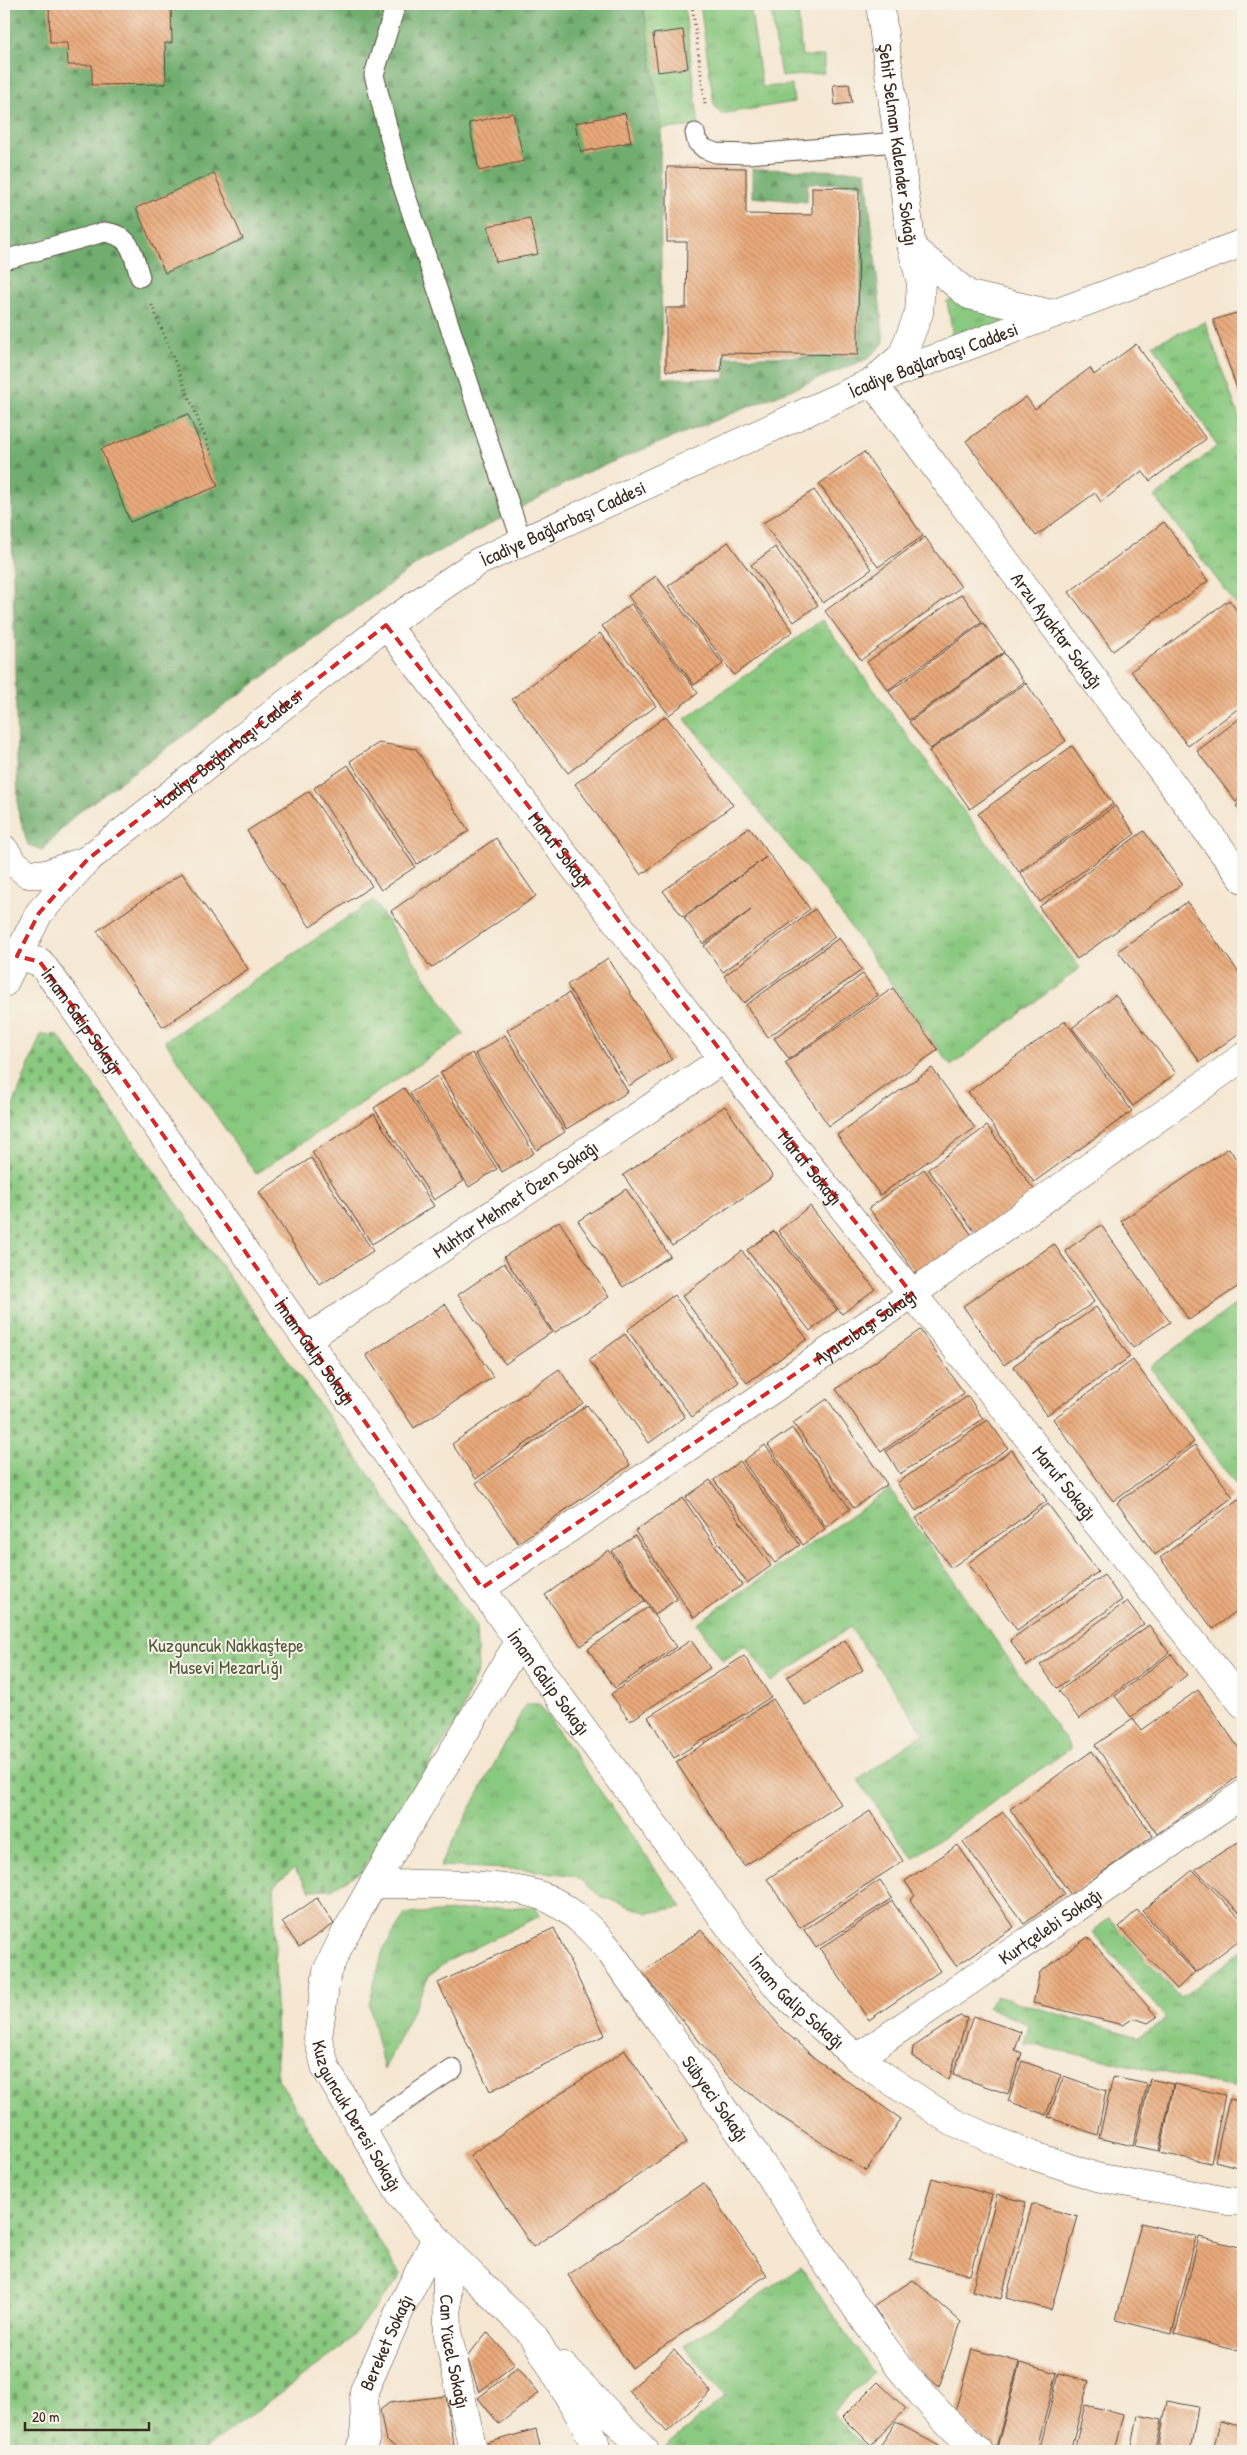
<svg xmlns="http://www.w3.org/2000/svg" width="1247" height="2455" font-family="'Patrick Hand',sans-serif">
<defs>
<pattern id="grass-tufts" width="24" height="20" patternUnits="userSpaceOnUse" patternTransform="scale(1.25)"><rect width="24" height="20" fill="#8ac980"/><path d="M3 7l-1-3M5 7V3M7 7l1-3M15 17l-1-3M17 17v-4M19 17l1-3" fill="none" stroke="#72a368"/></pattern>
<pattern id="forest-firs" width="22" height="20" patternUnits="userSpaceOnUse" patternTransform="scale(1.25)"><rect width="22" height="20" fill="#6fad6e"/><path d="M5 1l3.5 6h-7zM16 11l3.5 6h-7z" fill="#5c8d5a"/></pattern>
<pattern id="cemetery-stones" width="16" height="16" patternUnits="userSpaceOnUse" patternTransform="scale(1.25)"><rect width="16" height="16" fill="#8ac980"/><path d="M2 7V4a2 2 0 0 1 4 0v3zM10 15v-3a2 2 0 0 1 4 0v3z" fill="#72a368"/></pattern>
<pattern id="building-back-hatch" width="6" height="6" patternUnits="userSpaceOnUse" patternTransform="scale(1.25)"><rect width="6" height="6" fill="#eaaa7c"/><path d="M-1 5l2 2M0 0l6 6M5-1l2 2" fill="none" stroke="#bf8b65"/></pattern>
</defs>
<rect width="100%" height="100%" fill="#f7f3e8"/>
<filter id="ink" filterUnits="userSpaceOnUse"><feTurbulence type="fractalNoise" baseFrequency=".02" numOctaves="2"/><feDisplacementMap in="SourceGraphic" scale="10" xChannelSelector="R" yChannelSelector="G"/><feConvolveMatrix kernelMatrix="1 2 1 2 8 2 1 2 1" color-interpolation-filters="sRGB"/></filter>
<filter id="wash" filterUnits="userSpaceOnUse"><feTurbulence type="fractalNoise" baseFrequency=".0096" numOctaves="4" result="noise"/><feDisplacementMap in="SourceGraphic" scale="20" xChannelSelector="R" yChannelSelector="G"/><feGaussianBlur stdDeviation="1.12" result="paint"/><feColorMatrix in="noise" values="0 0 0 0 0 0 0 0 0 0 0 0 0 0 0 0 0 1.4 0 .05"/><feComposite in="paint" operator="in"/></filter>
<g filter="url(#wash)">
<rect width="100%" height="100%" fill="#f5e7d2"/>
<g fill="url(#grass-tufts)" stroke="#627a4f">
<polygon points="643,4 684,4 699,126 662,129"/>
<polygon points="700,4 750,4 762,87 792,85 794,102 721,114 714,105"/>
<polygon points="770,4 797,4 802,56 824,56 824,73 781,77"/>
<polygon points="955,299 1014,326 947,349 952,331 947,301"/>
<polygon points="1205,322 1243,428 1243,614 1155,497 1217,446 1153,344"/>
<polygon points="822,620 1080,968 951,1066 823,889 685,719"/>
<polygon points="373,900 464,1034 256,1174 165,1041"/>
<polygon points="1243,1299 1243,1495 1150,1367"/>
<polygon points="890,1489 1071,1748 913,1858 858,1780 924,1733 850,1627 771,1682 746,1645 723,1661 697,1623"/>
<polygon points="526,1704 539,1704 682,1907 648,1913 600,1896 576,1876 531,1870 440,1866"/>
<polygon points="536,1906 540,1916 448,1961 430,1974 384,2070 369,2004 383,1950 405,1914"/>
<polygon points="1109,1918 1181,1998 1243,1950 1243,2089 1024,2043 1029,2025 987,2007 996,1996 1139,2037 1167,2019 1092,1932"/>
<polygon points="801,2267 873,2373 832,2412 866,2448 864,2451 669,2451 666,2447 725,2396 684,2346"/>
</g>
<polygon fill="url(#forest-firs)" stroke="#556c46" points="4,4 643,4 662,129 660,158 662,378 725,379 725,357 859,356 863,184 808,183 807,202 752,197 752,169 866,171 884,343 867,359 585,473 420,562 75,815 42,850 28,845 18,811 5,191"/>
<polygon fill="url(#cemetery-stones)" stroke="#627a4f" points="41,1034 58,1035 476,1626 478,1670 458,1720 361,1872 331,1889 310,1890 294,1868 274,1885 277,2077 401,2276 344,2346 202,2451 4,2451 4,1129"/>
<g id="blocks">
<g fill="url(#building-back-hatch)">
<polygon points="49,4 171,4 172,43 165,43 166,84 92,85 92,65 68,65 67,43 50,43"/>
<polygon points="683,30 688,68 658,72 653,34"/>
<polygon points="849,84 852,103 835,105 833,85"/>
<polygon points="513,113 524,161 479,171 469,123"/>
<polygon points="625,113 631,142 581,152 575,123"/>
<polygon points="667,167 746,168 746,214 812,215 812,187 859,188 858,355 722,353 721,372 666,371 666,308 686,308 687,242 667,242"/>
<polygon points="214,173 243,239 165,273 136,208"/>
<polygon points="530,218 538,254 496,262 488,226"/>
<polygon points="1243,311 1243,406 1213,320"/>
<polygon points="1136,344 1206,439 1150,481 1142,471 1101,502 1095,493 1036,536 966,441 1026,397 1035,409 1090,368 1094,375"/>
<polygon points="188,414 218,486 130,522 101,449"/>
<polygon points="864,452 923,536 878,567 819,484"/>
<polygon points="814,490 872,569 823,603 763,523"/>
<polygon points="1164,522 1208,581 1113,651 1069,592"/>
<polygon points="925,537 961,587 861,660 825,611"/>
<polygon points="728,542 793,631 734,675 668,586"/>
<polygon points="775,547 818,605 794,622 751,565"/>
<polygon points="656,576 723,664 694,685 628,596"/>
<polygon points="962,594 982,622 888,690 867,662"/>
<polygon points="1229,600 1243,619 1243,705 1188,746 1131,671"/>
<polygon points="631,604 698,693 669,715 602,626"/>
<polygon points="983,623 1004,652 909,720 889,692"/>
<polygon points="600,633 656,706 568,773 512,699"/>
<polygon points="1004,653 1024,682 930,749 909,722"/>
<polygon points="1026,683 1066,741 970,809 929,751"/>
<polygon points="666,716 733,805 641,875 575,784"/>
<polygon points="1243,716 1243,796 1236,802 1197,751"/>
<polygon points="379,743 416,749 469,831 417,864 350,761"/>
<polygon points="1072,746 1113,804 1019,872 978,814"/>
<polygon points="348,765 415,867 381,890 314,788"/>
<polygon points="309,791 372,886 310,927 247,831"/>
<polygon points="1243,800 1243,815 1236,806"/>
<polygon points="1115,806 1135,834 1040,902 1020,873"/>
<polygon points="749,827 810,909 723,972 704,946 751,910 703,944 684,918 766,857 683,917 663,891"/>
<polygon points="1144,831 1182,884 1077,959 1039,907"/>
<polygon points="496,838 536,896 431,968 391,911"/>
<polygon points="182,873 248,969 163,1027 97,931"/>
<polygon points="1187,902 1243,978 1243,1030 1200,1062 1118,951"/>
<polygon points="815,909 835,937 744,1003 724,976"/>
<polygon points="839,938 862,970 768,1037 746,1005"/>
<polygon points="608,958 672,1059 629,1086 567,985"/>
<polygon points="863,974 878,995 789,1059 774,1038"/>
<polygon points="893,988 938,1050 829,1126 785,1063"/>
<polygon points="569,993 628,1092 566,1129 507,1030"/>
<polygon points="1115,995 1176,1073 1133,1106 1072,1028"/>
<polygon points="1065,1021 1132,1111 1034,1182 968,1092"/>
<polygon points="505,1035 565,1132 537,1150 475,1054"/>
<polygon points="472,1053 534,1153 502,1172 440,1073"/>
<polygon points="932,1068 975,1128 880,1195 837,1135"/>
<polygon points="437,1076 497,1169 469,1187 410,1093"/>
<polygon points="404,1088 464,1181 434,1200 374,1108"/>
<polygon points="725,1106 773,1177 672,1246 623,1175"/>
<polygon points="374,1114 434,1206 372,1244 312,1152"/>
<polygon points="987,1126 1035,1191 977,1235 928,1169"/>
<polygon points="1229,1148 1243,1170 1243,1283 1189,1320 1121,1221"/>
<polygon points="311,1158 373,1251 320,1285 259,1192"/>
<polygon points="924,1169 974,1238 918,1277 869,1208"/>
<polygon points="626,1189 670,1256 623,1287 578,1221"/>
<polygon points="810,1206 875,1289 842,1314 778,1231"/>
<polygon points="559,1221 609,1297 554,1333 504,1257"/>
<polygon points="1101,1225 1170,1322 1133,1348 1065,1251"/>
<polygon points="774,1231 837,1310 810,1331 747,1250"/>
<polygon points="1054,1244 1094,1302 1004,1365 963,1306"/>
<polygon points="742,1251 807,1339 747,1383 682,1296"/>
<polygon points="504,1263 552,1332 505,1364 458,1295"/>
<polygon points="674,1295 739,1382 692,1417 627,1330"/>
<polygon points="445,1304 493,1377 414,1428 366,1355"/>
<polygon points="1096,1307 1130,1357 1047,1415 1013,1366"/>
<polygon points="920,1330 964,1393 881,1452 836,1389"/>
<polygon points="625,1334 685,1417 649,1443 589,1360"/>
<polygon points="1133,1360 1194,1442 1113,1501 1053,1419"/>
<polygon points="559,1369 583,1403 476,1479 452,1444"/>
<polygon points="968,1396 983,1419 900,1474 886,1451"/>
<polygon points="827,1399 887,1484 854,1508 793,1423"/>
<polygon points="587,1405 630,1465 518,1543 476,1483"/>
<polygon points="988,1420 1008,1448 916,1511 897,1483"/>
<polygon points="792,1428 850,1509 826,1527 768,1445"/>
<polygon points="765,1445 825,1529 803,1545 743,1461"/>
<polygon points="1195,1445 1233,1497 1155,1555 1117,1503"/>
<polygon points="1012,1450 1047,1501 951,1568 916,1518"/>
<polygon points="740,1461 800,1545 775,1563 714,1480"/>
<polygon points="710,1480 771,1566 747,1583 686,1497"/>
<polygon points="683,1498 742,1585 694,1618 635,1531"/>
<polygon points="1238,1499 1243,1506 1243,1606 1213,1629 1160,1558"/>
<polygon points="1048,1504 1098,1572 1017,1630 968,1563"/>
<polygon points="635,1536 677,1599 655,1614 612,1551"/>
<polygon points="609,1550 645,1601 581,1646 545,1595"/>
<polygon points="1104,1575 1122,1600 1027,1666 1010,1640"/>
<polygon points="1127,1601 1144,1624 1057,1688 1040,1665"/>
<polygon points="648,1607 676,1647 615,1688 588,1649"/>
<polygon points="1149,1625 1169,1653 1079,1719 1059,1691"/>
<polygon points="691,1640 710,1668 630,1721 611,1694"/>
<polygon points="845,1640 863,1670 805,1705 787,1677"/>
<polygon points="1171,1654 1187,1675 1131,1717 1115,1696"/>
<polygon points="744,1656 771,1697 674,1758 648,1717"/>
<polygon points="1198,1690 1243,1754 1243,1773 1157,1834 1095,1745 1133,1719 1141,1730"/>
<polygon points="773,1699 841,1804 744,1866 676,1762"/>
<polygon points="1092,1751 1153,1836 1071,1895 1010,1809"/>
<polygon points="870,1811 903,1861 800,1928 767,1879"/>
<polygon points="1003,1812 1065,1894 1024,1924 963,1842"/>
<polygon points="1243,1839 1243,1916 1195,1869"/>
<polygon points="958,1845 1014,1927 956,1966 910,1900 915,1896 905,1881"/>
<polygon points="1193,1870 1243,1921 1243,1937 1197,1972 1142,1911"/>
<polygon points="880,1880 892,1898 816,1948 804,1930"/>
<polygon points="317,1898 334,1924 299,1947 282,1922"/>
<polygon points="892,1901 940,1971 869,2020 820,1949"/>
<polygon points="1137,1910 1195,1972 1177,1989 1119,1927"/>
<polygon points="554,1928 605,2035 490,2091 438,1983"/>
<polygon points="701,1930 782,2029 817,2060 901,2119 866,2171 775,2113 729,2077 642,1972"/>
<polygon points="1088,1937 1157,2017 1148,2023 1134,2018 1123,2025 1033,2003 1040,1972"/>
<polygon points="960,2016 967,2018 949,2080 912,2056 913,2047"/>
<polygon points="973,2016 1021,2032 1015,2050 1022,2053 1008,2094 953,2075"/>
<polygon points="625,2050 687,2142 533,2247 470,2155"/>
<polygon points="1022,2061 1061,2075 1046,2115 1008,2101"/>
<polygon points="1064,2076 1106,2091 1097,2135 1048,2117"/>
<polygon points="1113,2077 1147,2084 1133,2146 1099,2138"/>
<polygon points="1150,2079 1173,2084 1159,2151 1135,2146"/>
<polygon points="1174,2084 1225,2095 1211,2163 1160,2153"/>
<polygon points="1229,2099 1243,2102 1243,2157 1241,2168 1215,2161"/>
<polygon points="932,2178 992,2195 970,2275 910,2259"/>
<polygon points="703,2183 767,2275 632,2368 568,2275"/>
<polygon points="997,2195 1026,2202 1001,2299 972,2291"/>
<polygon points="1032,2204 1078,2217 1051,2310 1006,2298"/>
<polygon points="1141,2223 1196,2237 1172,2334 1116,2320"/>
<polygon points="1199,2237 1243,2248 1243,2331 1238,2350 1175,2334"/>
<polygon points="913,2280 961,2322 939,2387 909,2360 873,2306"/>
<polygon points="487,2332 515,2364 479,2392 467,2357"/>
<polygon points="972,2349 1019,2362 995,2451 955,2412"/>
<polygon points="674,2350 711,2392 667,2432 629,2391"/>
<polygon points="1020,2363 1057,2373 1036,2451 996,2451"/>
<polygon points="518,2367 539,2393 499,2424 478,2398"/>
<polygon points="1059,2373 1089,2381 1070,2451 1039,2451"/>
<polygon points="878,2382 906,2409 871,2445 843,2417"/>
<polygon points="446,2396 454,2451 397,2451 396,2447 386,2441 380,2410 389,2403"/>
<polygon points="1167,2401 1198,2407 1190,2451 1158,2451"/>
<polygon points="1085,2405 1124,2414 1115,2451 1074,2451"/>
<polygon points="1138,2415 1162,2420 1156,2451 1131,2451"/>
<polygon points="1220,2421 1243,2427 1243,2451 1213,2451"/>
<polygon points="896,2422 939,2446 936,2451 877,2451"/>
<polygon points="536,2429 541,2451 489,2451 487,2443"/>
</g>
</g>
</g>
<g filter="url(#ink)">
<use href="#blocks" fill-opacity="0" stroke="#574639" stroke-width="1"/>
<g fill="none" stroke-linecap="round" stroke-linejoin="round">
<defs>
<g id="lane">
<polyline points="396,4 374,75 401,181 522,542"/>
<polyline points="695,133 697,142 705,149 716,153 749,154 898,142"/>
<path d="M 4,260 L 104,232 C 132,235 133,254 140,277"/>
<polyline points="362,2130 453,2069"/>
</g>
<g id="street">
<path id="s1" d="M 872,382 L 1243,879"/>
<path id="s2" d="M 386,625 L 723,1059 L 1243,1704"/>
<path id="s3" d="M 17,956 L 40,962 L 66,997 L 519,1642 L 740,1941 L 782,1992 L 857,2058 L 954,2123 L 1023,2152 L 1096,2177 L 1228,2201 L 1243,2202"/>
<path id="s4" d="M 307,1339 L 723,1059"/>
<path id="s5" d="M 482,1588 L 912,1294 L 1243,1057"/>
<path id="s6" d="M 519,1642 L 373,1884 L 346,1932 L 327,1971 L 318,2038 L 326,2069 L 401,2196 L 446,2250 L 533,2335 L 595,2442 L 596,2451"/>
<path id="s7" d="M 373,1884 C 417,1885 514,1880 551,1900 C 574,1912 589,1927 606,1946 C 662,2025 720,2101 773,2181 C 834,2272 894,2380 979,2451"/>
<path id="s8" d="M 857,2058 L 1243,1794"/>
<path id="s9" d="M 446,2250 L 448,2335 L 473,2451"/>
<polyline points="563,2366 645,2451"/>
<path id="s10" d="M 359,2451 L 365,2440 L 364,2391 L 400,2310 L 436,2238"/>
</g>
<g id="secondary">
<path id="s11" d="M 880,4 L 912,248 L 921,283 L 919,313 L 902,356 L 880,375"/>
<polyline points="912,248 969,295 1052,314"/>
<polyline points="4,849 13,862 28,874 46,874 84,861"/>
<path id="s12" d="M 4,983 L 39,913 L 88,859 L 386,625 L 478,562 L 872,382 L 1243,243"/>
</g>
</defs>
<use href="#lane" stroke="#574639" stroke-width="21"/>
<use href="#street" stroke="#574639" stroke-width="29"/>
<use href="#secondary" stroke="#574639" stroke-width="29"/>
<g stroke="#574639" stroke-width="3" stroke-dasharray="1 4" stroke-linecap="butt">
<polyline points="692,4 705,105"/>
<polyline points="152,305 213,457"/>
</g>
<use href="#lane" stroke="#fff" stroke-width="19"/>
<use href="#street" stroke="#fff" stroke-width="28"/>
<use href="#secondary" stroke="#fff" stroke-width="28"/>
</g>
</g>
<path fill="none" stroke="#d62828" stroke-width="4" stroke-dasharray="10 6" stroke-linejoin="round" d="M 386,625 L 912,1294 L 482,1588 L 66,997 L 40,962 L 17,956 L 39,913 L 88,859 Z"/>
<g text-anchor="middle" dominant-baseline="central" stroke-width="4" stroke-linejoin="round" paint-order="stroke">
<g font-size="19" fill="#3b2a1e" stroke="#f7f3e8">
<text stroke="none"><textPath href="#s11" startOffset="142">Şehit Selman Kalender Sokağı</textPath></text>
<text stroke="none"><textPath href="#s12" startOffset="1140">İcadiye Bağlarbaşı Caddesi</textPath></text>
<text stroke="none"><textPath href="#s12" startOffset="735">İcadiye Bağlarbaşı Caddesi</textPath></text>
<text stroke="none"><textPath href="#s1" startOffset="310">Arzu Ayaktar Sokağı</textPath></text>
<text stroke="none"><textPath href="#s12" startOffset="330">İcadiye Bağlarbaşı Caddesi</textPath></text>
<text stroke="none"><textPath href="#s2" startOffset="284">Maruf Sokağı</textPath></text>
<text stroke="none"><textPath href="#s3" startOffset="96">İmam Galip Sokağı</textPath></text>
<text stroke="none"><textPath href="#s2" startOffset="689">Maruf Sokağı</textPath></text>
<text stroke="none"><textPath href="#s4" startOffset="251">Muhtar Mehmet Özen Sokağı</textPath></text>
<text stroke="none"><textPath href="#s5" startOffset="464">Ayarcıbaşı Sokağı</textPath></text>
<text stroke="none"><textPath href="#s3" startOffset="501">İmam Galip Sokağı</textPath></text>
<text stroke="none"><textPath href="#s2" startOffset="1094">Maruf Sokağı</textPath></text>
<text stroke="none"><textPath href="#s3" startOffset="906">İmam Galip Sokağı</textPath></text>
<text stroke="none"><textPath href="#s8" startOffset="234">Kurtçelebi Sokağı</textPath></text>
<text stroke="none"><textPath href="#s3" startOffset="1311">İmam Galip Sokağı</textPath></text>
<text stroke="none"><textPath href="#s7" startOffset="440">Sübyeci Sokağı</textPath></text>
<text stroke="none"><textPath href="#s6" startOffset="536">Kuzguncuk Deresi Sokağı</textPath></text>
<text stroke="none"><textPath href="#s10" startOffset="115">Bereket Sokağı</textPath></text>
<text stroke="none"><textPath href="#s9" startOffset="102">Can Yücel Sokağı</textPath></text>
</g>
<g font-size="19" fill="#535a3b" stroke="#f7f3e8">
<text x="226" y="1645">Kuzguncuk Nakkaştepe<tspan x="226" dy="22">Musevi Mezarlığı</tspan></text>
</g>
</g>
<rect width="1247" height="2455" fill="none" stroke="#f7f3e8" stroke-width="20"/>
<path d="M25 2422v8h124v-8" fill="none" stroke="#3b2a1e" stroke-width="2.5"/>
<text x="32" y="2422" font-size="15" fill="#3b2a1e" stroke="#f7f3e8" stroke-width="4" paint-order="stroke">20 m</text>
</svg>
